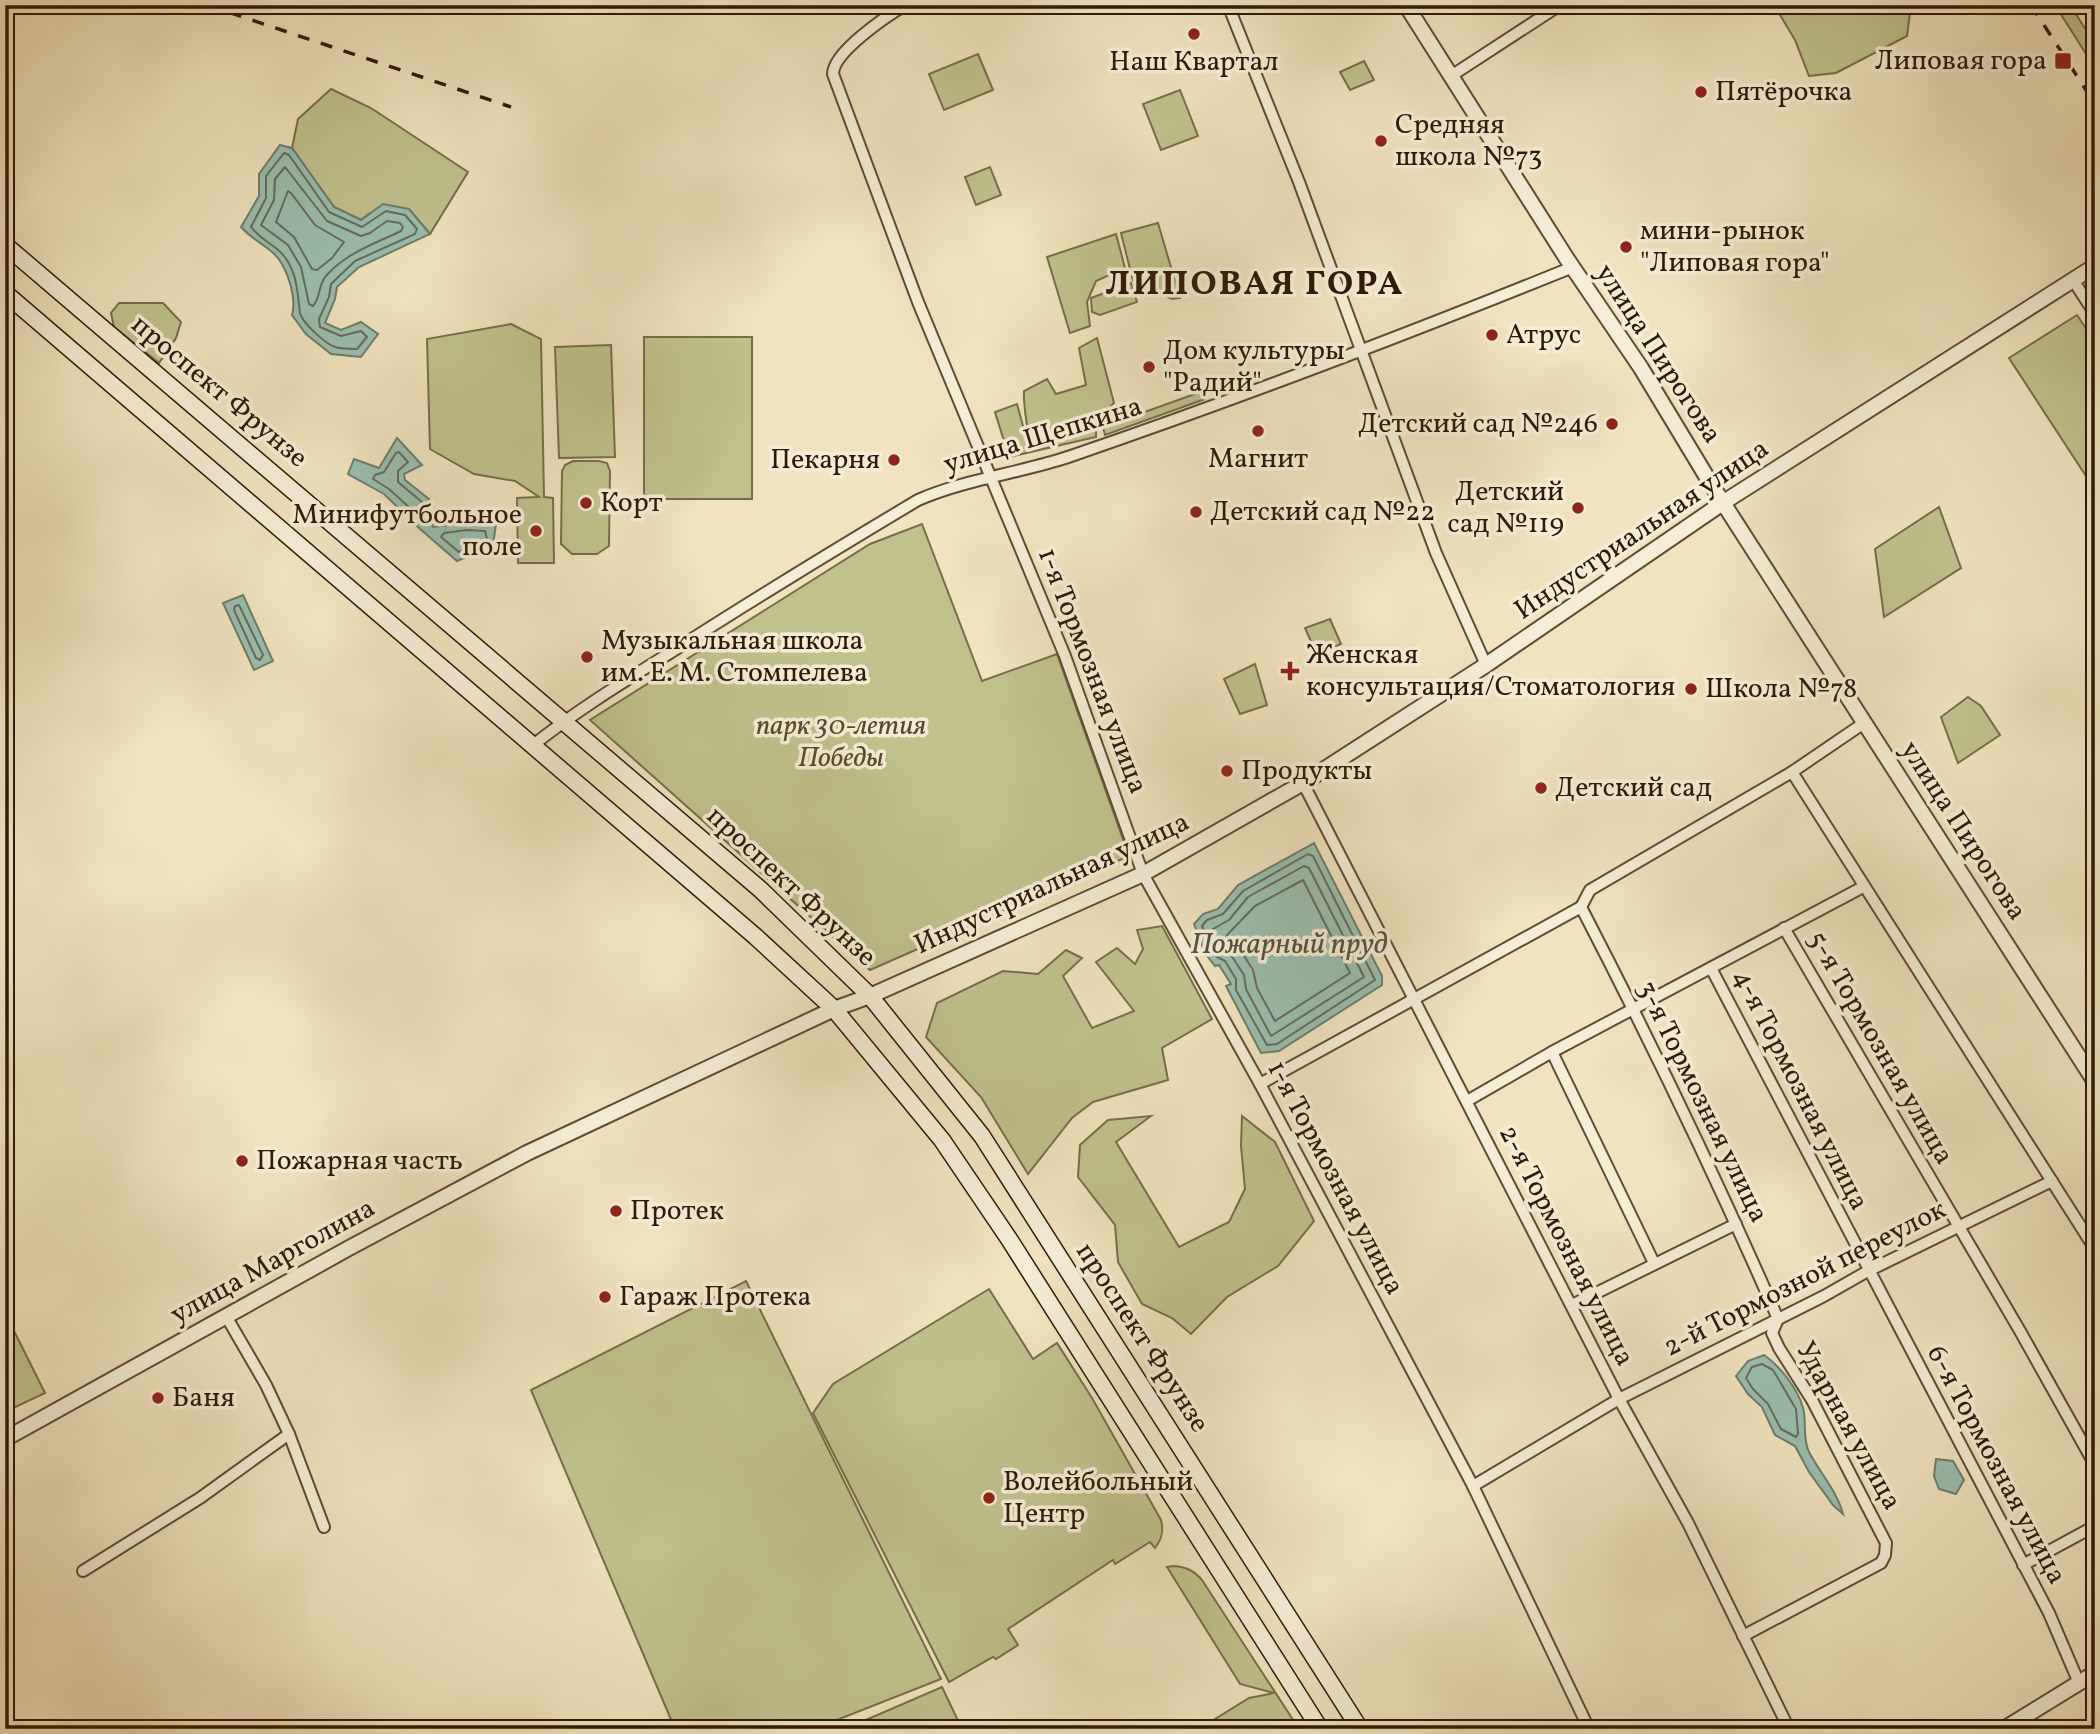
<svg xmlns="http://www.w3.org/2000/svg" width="2100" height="1734" font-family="Vollkorn,serif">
<rect width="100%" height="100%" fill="#f0e3be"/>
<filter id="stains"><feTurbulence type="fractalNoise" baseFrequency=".00286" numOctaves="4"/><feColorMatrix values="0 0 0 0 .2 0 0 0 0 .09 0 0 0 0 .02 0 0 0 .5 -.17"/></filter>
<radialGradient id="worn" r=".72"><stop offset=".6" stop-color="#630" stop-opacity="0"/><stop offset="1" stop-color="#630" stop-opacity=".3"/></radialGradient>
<g fill="#c0c18d" stroke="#786d49" stroke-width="2">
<polygon points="1774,5 1911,5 1907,36 1836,73 1809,76 1795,40"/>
<polygon points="2055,5 2070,5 2095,44 2095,68"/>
<polygon points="978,54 993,90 944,110 929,74"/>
<polygon points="1364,61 1374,80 1350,90 1340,72"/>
<polygon points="331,89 371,108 468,172 430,234 409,209 370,213 361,220 334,207 292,148 298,119"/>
<polygon points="1180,90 1198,136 1161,150 1143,104"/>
<polygon points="990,167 1001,195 976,205 965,177"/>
<polygon points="1158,223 1180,298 1172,299 1133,281 1121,233"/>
<polygon points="1116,234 1125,268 1096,281 1087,302 1090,326 1070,333 1047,257"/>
<polygon points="1131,283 1137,302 1100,315 1092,312 1091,298"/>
<polygon points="119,303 163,303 181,322 176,338 159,363 114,327 111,313"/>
<polygon points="2077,315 2095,342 2095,490 2009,358"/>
<polygon points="511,324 541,339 544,497 553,498 554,563 518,563 517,498 539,497 515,481 474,474 430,449 427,339"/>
<rect x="644" y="337" width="108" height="162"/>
<path d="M 1097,338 L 1114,403 L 1096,420 L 1096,437 L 1009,457 L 995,412 L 1017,404 L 1029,448 C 1029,429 1023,410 1024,391 L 1047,379 L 1056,394 L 1086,385 L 1079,348 Z"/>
<polygon points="611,345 615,457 559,458 555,347"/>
<polygon points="1203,391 1205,399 1105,435 1103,427"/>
<polygon points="573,461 599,461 607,463 610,471 609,546 597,554 572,554 561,544 562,471 565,465"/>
<polygon points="1939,507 1961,568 1884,617 1875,549"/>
<polygon points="922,524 982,681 1057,654 1129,856 870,970 590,720 870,544"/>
<polygon points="1330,619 1341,644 1317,655 1305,628"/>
<polygon points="1255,664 1267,705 1240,714 1224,679"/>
<polygon points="1968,697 1981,706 2000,735 1958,763 1941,717"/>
<polygon points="1162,926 1212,1019 1162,1048 1168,1080 1093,1102 1072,1118 1028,1174 981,1097 926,1037 937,1003 1003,971 1038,974 1066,950 1082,958 1063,976 1092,1028 1134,1011 1096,962 1117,948 1135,964 1143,949 1137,930"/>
<polygon points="1151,1116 1116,1142 1179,1247 1229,1222 1245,1189 1241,1146 1242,1116 1275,1142 1314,1221 1278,1266 1227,1297 1191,1334 1172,1318 1142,1304 1118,1262 1115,1225 1078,1177 1080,1145 1108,1120"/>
<polygon points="746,1281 941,1679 814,1729 675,1729 531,1390"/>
<path d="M 989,1289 L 1033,1359 L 1057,1343 L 1092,1398 L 1161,1520 C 1164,1531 1162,1539 1155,1548 L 1150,1542 L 1115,1564 L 1113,1560 L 1008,1629 L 1018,1645 L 996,1659 L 993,1657 L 949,1682 L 813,1413 L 833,1384 Z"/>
<polygon points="12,1327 45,1393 5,1412 5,1330"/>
<path d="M 1174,1566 C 1187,1567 1194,1571 1202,1580 L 1299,1729 L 1199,1729 L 1249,1698 L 1274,1693 L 1240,1684 L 1167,1567 Z"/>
<polygon points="942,1687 962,1729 845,1729"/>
</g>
<g fill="#9abeae" stroke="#6f7c6a" stroke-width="2">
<path d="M 280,145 L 292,148 L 334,207 L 361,220 L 383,204 L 409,209 L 430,234 L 359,267 L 337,287 L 335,299 L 325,323 L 341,330 L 361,322 L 378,334 L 361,357 L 331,354 L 306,334 L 292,315 C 297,298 287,264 272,252 C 260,242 252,239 241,227 L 259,196 L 259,174 Z"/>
<polygon points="397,438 422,465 404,474 405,480 429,499 433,527 466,523 496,524 493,545 457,561 419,528 384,494 348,474 354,459 379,468"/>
<polygon points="243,595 273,661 254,670 223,603"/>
<polygon points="1314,843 1382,976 1382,985 1279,1051 1261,1053 1226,986 1231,984 1219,965 1215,966 1205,953 1194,924 1203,914 1218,909 1238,885"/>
<path d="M 1764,1355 C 1780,1366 1798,1389 1803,1408 C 1807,1422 1802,1438 1809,1452 C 1820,1473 1837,1491 1843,1514 L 1833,1505 L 1809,1472 L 1795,1446 L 1775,1435 L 1762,1407 L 1748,1394 L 1736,1376 L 1748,1361 Z"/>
<polygon points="1936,1459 1953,1461 1964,1480 1956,1494 1939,1489 1934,1476"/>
</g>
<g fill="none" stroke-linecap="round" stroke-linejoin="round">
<g stroke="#646c5a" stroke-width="2">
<path d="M 284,153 L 289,155 L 329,212 L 362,227 L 386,211 L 405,215 L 417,229 L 415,234 L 355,261 L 331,284 L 329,297 L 319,319 L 320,327 L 341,336 L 361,331 L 367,337 L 357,349 C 350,349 342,349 335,347 C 326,344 302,323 300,313 C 298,299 298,283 292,270 C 282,245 265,245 251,227 L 266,198 L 266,176 Z"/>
<path d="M 285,167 L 327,221 L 361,236 L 370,233 L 387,221 L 400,223 L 403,227 L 401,231 C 374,244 346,253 326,276 C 318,285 321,297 313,306 L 309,304 L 301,267 L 288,245 L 261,225 L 274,200 L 275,179 Z"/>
<polygon points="288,191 291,193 315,225 344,242 332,258 317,270 312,269 294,237 276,222"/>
<polygon points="399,452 408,462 398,471 398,482 423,503 424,516 422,519 389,489 373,479 375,475 384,472 396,453"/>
<polygon points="467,530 485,531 487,539 459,552 441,537 444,533"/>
<polygon points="239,605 263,655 260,660 256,658 234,610 235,606"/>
<polygon points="1308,854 1313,856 1375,980 1277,1044 1267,1045 1236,990 1236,979 1225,961 1217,957 1212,950 1202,926 1207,920 1223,914 1243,891"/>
<polygon points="1304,866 1309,868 1364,977 1271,1036 1246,989 1244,975 1231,955 1219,946 1213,929 1229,920 1248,897"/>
<polygon points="1303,880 1350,973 1275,1021 1257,988 1253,970 1241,951 1229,940 1227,935 1255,906"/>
<polygon points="1762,1364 1773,1370 1796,1409 1798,1434 1796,1437 1781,1429 1768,1404 1753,1389 1746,1378 1752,1367"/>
</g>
<defs>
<g id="minor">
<path d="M 905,5 C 887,16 833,52 833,74 L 918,302 L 1065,656 L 1143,874 L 1260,1084 L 1473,1486 L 1589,1729"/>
<polyline points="1228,5 1299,182 1436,553 1486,665"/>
<polyline points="2091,5 2095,12"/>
<polyline points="1451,76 1560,5"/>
<polyline points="2073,280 2095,314"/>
<path d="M 532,746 C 577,710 625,681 673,651 C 754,599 836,549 918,500 C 966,479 1021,473 1071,456 C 1240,398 1407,334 1573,267"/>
<polyline points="1792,772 2095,1249"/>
<polyline points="1303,783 1619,1399 1688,1523 1789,1729"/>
<path d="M 1581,907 C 1651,1042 1717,1179 1778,1319 L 1772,1333 L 1779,1348 L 1812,1400 L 1886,1543 L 1885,1555 L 1881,1563 L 1743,1636"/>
<polyline points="1581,907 1590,890 1792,772 1864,723"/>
<polyline points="1784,928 2020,1331 2095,1465"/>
<polyline points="1711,968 2049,1613 2079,1683"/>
<polyline points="1552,1052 1654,1263"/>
<polyline points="1260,1084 1581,907"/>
<polyline points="1467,1101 1552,1052 1863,887"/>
<polyline points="1572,1305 1736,1224"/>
<polyline points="226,1316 266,1385 289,1434 324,1527"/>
<polyline points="1473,1486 1619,1399 1824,1296 1868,1271 2052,1181"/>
<polyline points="2023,1565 2095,1526"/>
<polyline points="83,1571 200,1498 289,1434"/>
<polyline points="2094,1729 2095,1728"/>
</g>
<g id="tertiary">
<polyline points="1406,5 1567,259 1641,368 1711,484 2095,1082"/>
<polyline points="5,1439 349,1248 527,1153 834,1009 870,996 1143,874 1303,783 1486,665 1724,502 2095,266"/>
<polyline points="5,1728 6,1729"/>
<polyline points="2004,1729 2095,1673"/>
</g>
<g id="secondary">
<polyline points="5,245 761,890 870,996 982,1136 1360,1729"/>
<polyline points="5,293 756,937 834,1009 942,1140 1009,1239 1320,1729"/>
</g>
</defs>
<use href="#minor" stroke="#5f4c33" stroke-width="14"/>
<use href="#tertiary" stroke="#5f4c33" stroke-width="18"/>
<use href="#secondary" stroke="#2f1905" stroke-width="19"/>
<use href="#minor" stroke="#f5edd5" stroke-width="10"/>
<use href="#tertiary" stroke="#f5edd5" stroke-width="14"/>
<use href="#secondary" stroke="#f5edd5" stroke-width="16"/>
<g stroke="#2f1905" stroke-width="3.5" stroke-dasharray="12 12" stroke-linecap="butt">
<polyline points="207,5 511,107"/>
<polyline points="2031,5 2095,104"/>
</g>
</g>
<g fill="#8f2418" stroke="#f5edd5" stroke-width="2.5">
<circle cx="1194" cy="34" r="7"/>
<rect x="2054" y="52" width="18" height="18" rx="3.5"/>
<circle cx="1701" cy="92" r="7"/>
<circle cx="1381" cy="141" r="7"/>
<circle cx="1626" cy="247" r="7"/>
<circle cx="1492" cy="335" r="7"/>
<circle cx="1149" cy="367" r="7"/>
<circle cx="1612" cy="424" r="7"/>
<circle cx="1258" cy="431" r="7"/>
<circle cx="894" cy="460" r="7"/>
<circle cx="586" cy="503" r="7"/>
<circle cx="1578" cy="508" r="7"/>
<circle cx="1196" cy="512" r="7"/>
<circle cx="536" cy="531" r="7"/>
<circle cx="587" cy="657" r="7"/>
<path d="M1286.5 660.5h7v7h7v7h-7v7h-7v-7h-7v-7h7z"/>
<circle cx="1691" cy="689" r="7"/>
<circle cx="1227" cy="771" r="7"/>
<circle cx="1541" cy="788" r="7"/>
<circle cx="242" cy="1161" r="7"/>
<circle cx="616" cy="1211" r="7"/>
<circle cx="605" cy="1297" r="7"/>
<circle cx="158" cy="1398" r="7"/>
<circle cx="989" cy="1498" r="7"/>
</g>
<g text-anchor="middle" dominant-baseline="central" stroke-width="7" stroke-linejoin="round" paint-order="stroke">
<g font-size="28" fill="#2f1905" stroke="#f5edd5" text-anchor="start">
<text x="2047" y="61" text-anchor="end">Липовая гора</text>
<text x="1194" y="62" text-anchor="middle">Наш Квартал</text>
<text x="1715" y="92">Пятёрочка</text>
<text x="1395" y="125">Средняя<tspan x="1395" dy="32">школа №73</tspan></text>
<text x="1640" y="231">мини-рынок<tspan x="1640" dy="32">"Липовая гора"</tspan></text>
<text x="1506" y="335">Атрус</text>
<text x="1163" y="351">Дом культуры<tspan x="1163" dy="32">"Радий"</tspan></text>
<text x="1598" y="424" text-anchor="end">Детский сад №246</text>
<text x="1258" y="459" text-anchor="middle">Магнит</text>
<text x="880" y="460" text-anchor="end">Пекарня</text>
<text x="1564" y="492" text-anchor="end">Детский<tspan x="1564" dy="32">сад №119</tspan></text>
<text x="600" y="503">Корт</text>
<text x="1210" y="512">Детский сад №22</text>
<text x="522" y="515" text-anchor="end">Минифутбольное<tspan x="522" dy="32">поле</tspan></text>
<text x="601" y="641">Музыкальная школа<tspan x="601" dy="32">им. Е. М. Стомпелева</tspan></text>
<text x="1306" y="655">Женская<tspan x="1306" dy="32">консультация/Стоматология</tspan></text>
<text x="1705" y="689">Школа №78</text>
<text x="1241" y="771">Продукты</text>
<text x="1555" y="788">Детский сад</text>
<text x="256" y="1161">Пожарная часть</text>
<text x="630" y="1211">Протек</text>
<text x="619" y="1297">Гараж Протека</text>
<text x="172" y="1398">Баня</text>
<text x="1003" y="1482">Волейбольный<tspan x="1003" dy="32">Центр</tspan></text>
</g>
<g font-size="28" fill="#2f1905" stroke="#f5edd5">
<text transform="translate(1658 354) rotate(57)">улица Пирогова</text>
<text transform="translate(219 392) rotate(40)">проспект Фрунзе</text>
<text transform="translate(1043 436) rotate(-17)">улица Щепкина</text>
<text transform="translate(1642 530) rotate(-34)">Индустриальная улица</text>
<text transform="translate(1092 671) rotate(69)">1-я Тормозная улица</text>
<text transform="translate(1963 831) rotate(57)">улица Пирогова</text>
<text transform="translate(1052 884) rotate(-25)">Индустриальная улица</text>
<text transform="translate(791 887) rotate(43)">проспект Фрунзе</text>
<text transform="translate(1880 1048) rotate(60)">5-я Тормозная улица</text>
<text transform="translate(1800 1090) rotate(63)">4-я Тормозная улица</text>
<text transform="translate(1702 1102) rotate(64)">3-я Тормозная улица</text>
<text transform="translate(1335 1178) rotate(62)">1-я Тормозная улица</text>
<text transform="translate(1566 1246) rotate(63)">2-я Тормозная улица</text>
<text transform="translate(273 1262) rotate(-29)">улица Марголина</text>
<text transform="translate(1805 1279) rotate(-27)">2-й Тормозной переулок</text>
<text transform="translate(1142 1338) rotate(57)">проспект Фрунзе</text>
<text transform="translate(1848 1426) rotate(61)">Ударная улица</text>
<text transform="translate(1996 1465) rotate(62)">6-я Тормозная улица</text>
</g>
<g font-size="28" font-style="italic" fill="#5a4b2e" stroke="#f5edd5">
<text x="841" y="726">парк 30-летия<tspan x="841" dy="32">Победы</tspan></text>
</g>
<g font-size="30" font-style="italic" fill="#545340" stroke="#f5edd5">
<text x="1289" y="945">Пожарный пруд</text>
</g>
<g font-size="35" font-weight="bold" letter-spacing="2" fill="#2f1905" stroke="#f5edd5">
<text x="1255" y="285">ЛИПОВАЯ ГОРА</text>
</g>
</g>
<rect width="2100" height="1734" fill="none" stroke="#f0e3be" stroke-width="28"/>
<rect x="7" y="7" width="2086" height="1720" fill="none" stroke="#2f1905" stroke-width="3.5"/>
<rect x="14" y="14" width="2072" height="1706" fill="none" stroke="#2f1905" stroke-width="2"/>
<rect width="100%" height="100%" filter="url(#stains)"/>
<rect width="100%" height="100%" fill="url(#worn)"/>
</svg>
